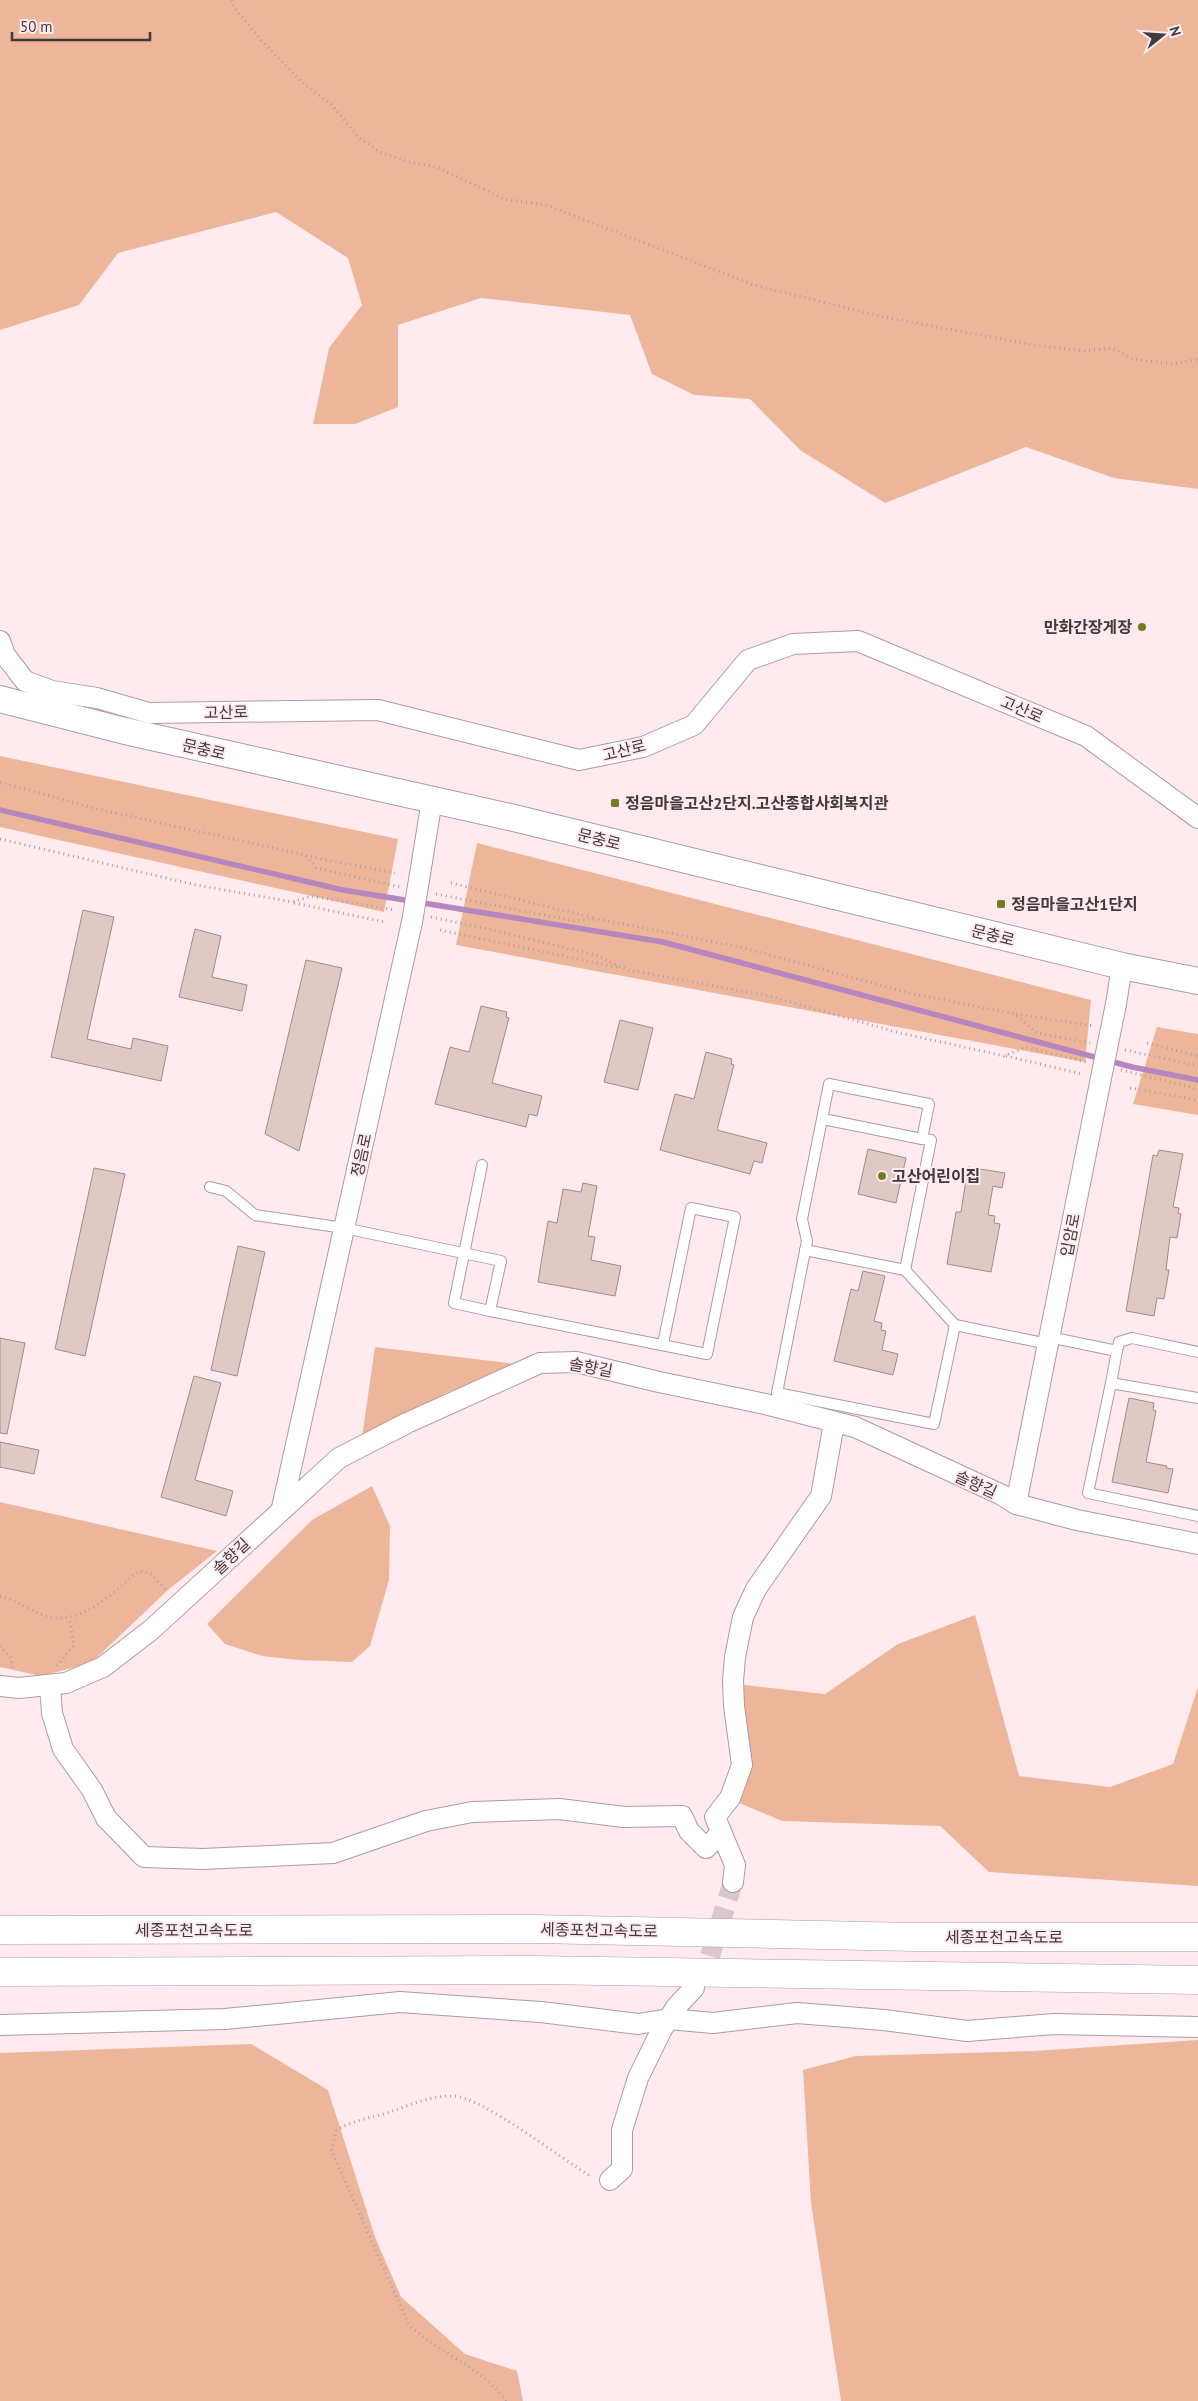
<svg xmlns="http://www.w3.org/2000/svg" width="1198" height="2401" font-family="'PT Sans','Noto Sans KR',sans-serif">
<rect width="100%" height="100%" fill="#ffebef"/>
<g fill="#edb69a">
<polygon points="0,0 1198,0 1198,489 1114,478 1026,447 885,503 800,450 750,399 694,395 652,374 630,315 481,298 398,325 398,407 355,424 313,424 329,348 362,305 348,258 276,212 118,253 79,305 0,330"/>
<polygon points="0,756 398,839 384,912 0,827"/>
<polygon points="477,843 1091,1000 1085,1062 456,945"/>
<polygon points="1157,1027 1198,1034 1198,1115 1133,1104"/>
<polygon points="375,1347 524,1365 446,1393 362,1437"/>
<polygon points="372,1486 390,1526 389,1580 370,1646 352,1662 299,1660 262,1656 225,1644 207,1624 312,1520"/>
<polygon points="0,1502 217,1551 168,1590 91,1663 41,1676 0,1667"/>
<polygon points="975,1615 1019,1776 1110,1787 1173,1764 1198,1687 1198,1886 989,1872 940,1826 782,1821 730,1799 736,1684 825,1694 898,1644"/>
<polygon points="1198,2040 1198,2401 841,2401 811,2203 803,2070 856,2056 1034,2051"/>
<polygon points="251,2044 328,2090 375,2237 401,2297 465,2354 517,2371 523,2401 0,2401 0,2053"/>
</g>
<g fill="none" stroke-linecap="round" stroke-linejoin="round">
<polyline stroke="#b686be" stroke-width="5.5" points="0,810 343,890 663,942 1132,1067 1198,1080"/>
</g>
<g fill="#e0c8c5" stroke="#a28c89">
<polygon points="83,910 114,917 87,1039 131,1049 133,1038 168,1046 161,1081 51,1057"/>
<polygon points="195,929 221,936 212,977 247,985 242,1011 179,997"/>
<polygon points="306,960 342,968 299,1151 265,1134"/>
<polygon points="481,1006 507,1012 506,1017 509,1018 492,1083 542,1096 537,1116 529,1114 526,1127 435,1104 450,1047 469,1052"/>
<polygon points="620,1020 653,1028 638,1090 604,1082"/>
<polygon points="706,1052 732,1059 731,1064 734,1065 717,1130 767,1143 762,1163 754,1161 750,1174 660,1150 675,1094 694,1099"/>
<polygon points="868,1149 906,1158 896,1203 858,1194"/>
<polygon points="1159,1150 1183,1154 1173,1207 1179,1208 1178,1213 1181,1214 1177,1238 1170,1237 1166,1270 1169,1270 1164,1299 1157,1298 1154,1316 1126,1311 1153,1155 1157,1156"/>
<polygon points="968,1167 1005,1173 1002,1188 993,1186 988,1215 995,1216 994,1223 1000,1224 991,1272 947,1264 956,1212 961,1212"/>
<polygon points="94,1168 125,1174 85,1356 55,1349"/>
<polygon points="583,1183 597,1186 588,1236 595,1237 591,1260 621,1266 615,1296 538,1282 548,1221 557,1223 563,1189 581,1192"/>
<polygon points="238,1246 265,1252 237,1376 211,1370"/>
<polygon points="863,1271 885,1276 874,1321 882,1323 881,1330 886,1331 882,1350 898,1354 893,1375 834,1361 851,1289 858,1291"/>
<polygon points="0,1338 25,1343 7,1434 0,1433"/>
<polygon points="194,1376 221,1383 195,1480 233,1491 226,1516 161,1497"/>
<polygon points="1129,1398 1154,1403 1153,1410 1156,1411 1146,1462 1167,1466 1166,1468 1173,1469 1168,1493 1112,1482"/>
<polygon points="0,1442 39,1450 34,1474 0,1467"/>
</g>
<g fill="none" stroke-linecap="round" stroke-linejoin="round">
<polyline stroke="#d9c7cb" stroke-width="20" stroke-dasharray="20 10" stroke-linecap="butt" points="697,1983 709,1959 733,1882"/>
<defs>
<g id="service">
<polyline points="823,1119 922,1139 929,1104 829,1084 802,1219 807,1241 777,1393 934,1424 955,1325 1048,1344"/>
<polyline points="482,1165 454,1303 490,1311"/>
<polyline points="210,1187 226,1191 255,1215 344,1228 501,1261 490,1311 707,1354 735,1217 691,1208 663,1344"/>
<polyline points="805,1250 905,1270 955,1325"/>
<polyline points="905,1270 931,1140 922,1139"/>
<polyline points="1049,1337 1117,1351 1119,1342 1132,1338 1198,1352"/>
<polyline points="1117,1351 1111,1383 1198,1398"/>
<polyline points="1111,1383 1088,1493 1198,1516"/>
</g>
<g id="minor">
<polyline points="0,641 5,655 25,681 52,691 97,698 149,713 378,710 579,760 643,747 694,725 748,660 793,644 858,641 1086,736 1198,818"/>
<polyline points="419,880 432,800"/>
<polyline points="1116,1004 1122,966"/>
<polyline points="1016,1504 1103,1068"/>
<polyline points="282,1508 412,922"/>
<polyline points="50,1685 52,1713 63,1749 92,1790 106,1818 144,1857 203,1859 333,1853 426,1821 472,1812 559,1809 624,1817 682,1816 689,1831 706,1848 721,1833"/>
<polyline points="0,1686 19,1688 66,1683 103,1667 151,1630 339,1458 407,1423 540,1363 576,1362 659,1382 765,1404 855,1427 1002,1495 1016,1504 1077,1520 1198,1544"/>
<polyline points="733,1882 735,1865 715,1817 730,1798 742,1765 734,1706 733,1681 735,1657 743,1617 756,1589 821,1496 834,1423"/>
<polyline points="0,2025 225,2019 400,2002 541,2012 638,2024 669,2019 713,2023 797,2013 884,2020 967,2031 1054,2024 1198,2027"/>
<polyline points="610,2180 622,2169 622,2130 638,2078 662,2029 677,2006 694,1988"/>
</g>
<polyline id="tertiary" points="0,699 125,731 514,818 1122,966 1198,981"/>
<g id="motorway">
<polyline points="0,1930 535,1929 914,1937 1198,1937"/>
<polyline points="0,1972 534,1970 1198,1980"/>
</g>
</defs>
<use href="#service" stroke="#b09a9e" stroke-width="12"/>
<use href="#minor" stroke="#b09a9e" stroke-width="22"/>
<use href="#tertiary" stroke="#b09a9e" stroke-width="28"/>
<use href="#motorway" stroke="#b09a9e" stroke-width="29"/>
<g stroke="#ae9fa2" stroke-width="3" stroke-dasharray="1 4" stroke-linecap="butt">
<polyline points="232,0 234,7 261,40 305,85 331,104 359,138 380,152 408,162 437,167 504,199 546,205 754,285 884,317 1039,346 1085,351 1112,348 1133,359 1172,364 1198,359"/>
<polyline points="0,782 93,808 305,855 316,868 400,887"/>
<polyline points="0,839 196,885 293,902 311,896 395,910"/>
<polyline points="306,856 395,873"/>
<polyline points="451,883 594,918"/>
<polyline points="436,894 575,921 598,919 744,948 909,993 1015,1014 1037,1033 1090,1043"/>
<polyline points="294,903 385,922"/>
<polyline points="431,917 493,930 595,955 628,970 769,996 892,1031 1004,1056 1026,1047 1086,1062"/>
<polyline points="440,930 620,968"/>
<polyline points="1016,1014 1093,1026"/>
<polyline points="1147,1043 1198,1056"/>
<polyline points="1125,1050 1198,1066"/>
<polyline points="1006,1056 1082,1074"/>
<polyline points="1121,1070 1198,1089"/>
<polyline points="1130,1088 1198,1100"/>
<path d="M 0,1596 C 17,1600 33,1613 50,1617 C 85,1624 114,1591 139,1571 L 151,1574 L 167,1591"/>
<polyline points="0,1646 11,1658 13,1670"/>
<polyline points="57,1666 74,1645 69,1618"/>
<path d="M 506,2401 C 486,2370 437,2352 409,2325 L 331,2149 L 337,2130 C 353,2120 372,2118 390,2112 C 410,2105 432,2095 453,2096 C 483,2097 561,2159 592,2177"/>
</g>
<use href="#service" stroke="#fff" stroke-width="10"/>
<use href="#minor" stroke="#fff" stroke-width="20"/>
<use href="#tertiary" stroke="#fff" stroke-width="26"/>
<use href="#motorway" stroke="#fff" stroke-width="28"/>
<defs>
<g id="minor-bridge">
<polyline points="412,922 419,880"/>
<polyline points="1103,1068 1116,1004"/>
</g>
</defs>
<use href="#minor-bridge" stroke="#b09a9e" stroke-width="22" stroke-linecap="butt"/>
<use href="#minor-bridge" stroke="#fff" stroke-width="20"/>
</g>
<g fill="#757b24" stroke="#ffebef" stroke-width="2">
<circle cx="1142" cy="627" r="5"/>
<rect x="610" y="798" width="10" height="10" rx="2.5"/>
<rect x="996" y="899" width="10" height="10" rx="2.5"/>
<circle cx="882" cy="1176" r="5"/>
</g>
<g text-anchor="middle" dominant-baseline="central" stroke-width="4" stroke-linejoin="round" paint-order="stroke">
<g font-size="16" font-weight="bold" fill="#42393b" stroke="#ffebef" text-anchor="start">
<text x="1132" y="627" text-anchor="end">만화간장게장</text>
<text x="625" y="803">정음마을고산2단지.고산종합사회복지관</text>
<text x="1011" y="904">정음마을고산1단지</text>
<text x="892" y="1176">고산어린이집</text>
</g>
<g font-size="16" fill="#42393b" stroke="#ffebef">
<text transform="translate(1022 709) rotate(23)">고산로</text>
<text transform="translate(226 712) rotate(-1)">고산로</text>
<text transform="translate(204 749) rotate(13)">문충로</text>
<text transform="translate(624 750) rotate(-14)">고산로</text>
<text transform="translate(599 839) rotate(14)">문충로</text>
<text transform="translate(993 935) rotate(14)">문충로</text>
<text transform="translate(361 1155) rotate(-78)">정음로</text>
<text transform="translate(1070 1235) rotate(-79)">입암로</text>
<text transform="translate(591 1367) rotate(10)">솔향길</text>
<text transform="translate(976 1484) rotate(24)">솔향길</text>
<text transform="translate(231 1556) rotate(-43)">솔향길</text>
<text x="194" y="1930">세종포천고속도로</text>
<text transform="translate(599 1930) rotate(1)">세종포천고속도로</text>
<text x="1004" y="1937">세종포천고속도로</text>
</g>
</g>
<g transform="translate(1163 35) rotate(73)" stroke="#ffebef" stroke-width="4" paint-order="stroke">
<path d="M0-4L9 19L0 12L-9 19Z" fill="#42393b"/>
<text y="-8" font-size="14" font-weight="bold" text-anchor="middle" fill="#42393b">N</text>
</g>
<path d="M12 32v8h138v-8" fill="none" stroke="#42393b" stroke-width="2.5"/>
<text x="20" y="32" font-size="15" fill="#42393b" stroke="#ffebef" stroke-width="4" paint-order="stroke">50 m</text>
</svg>
